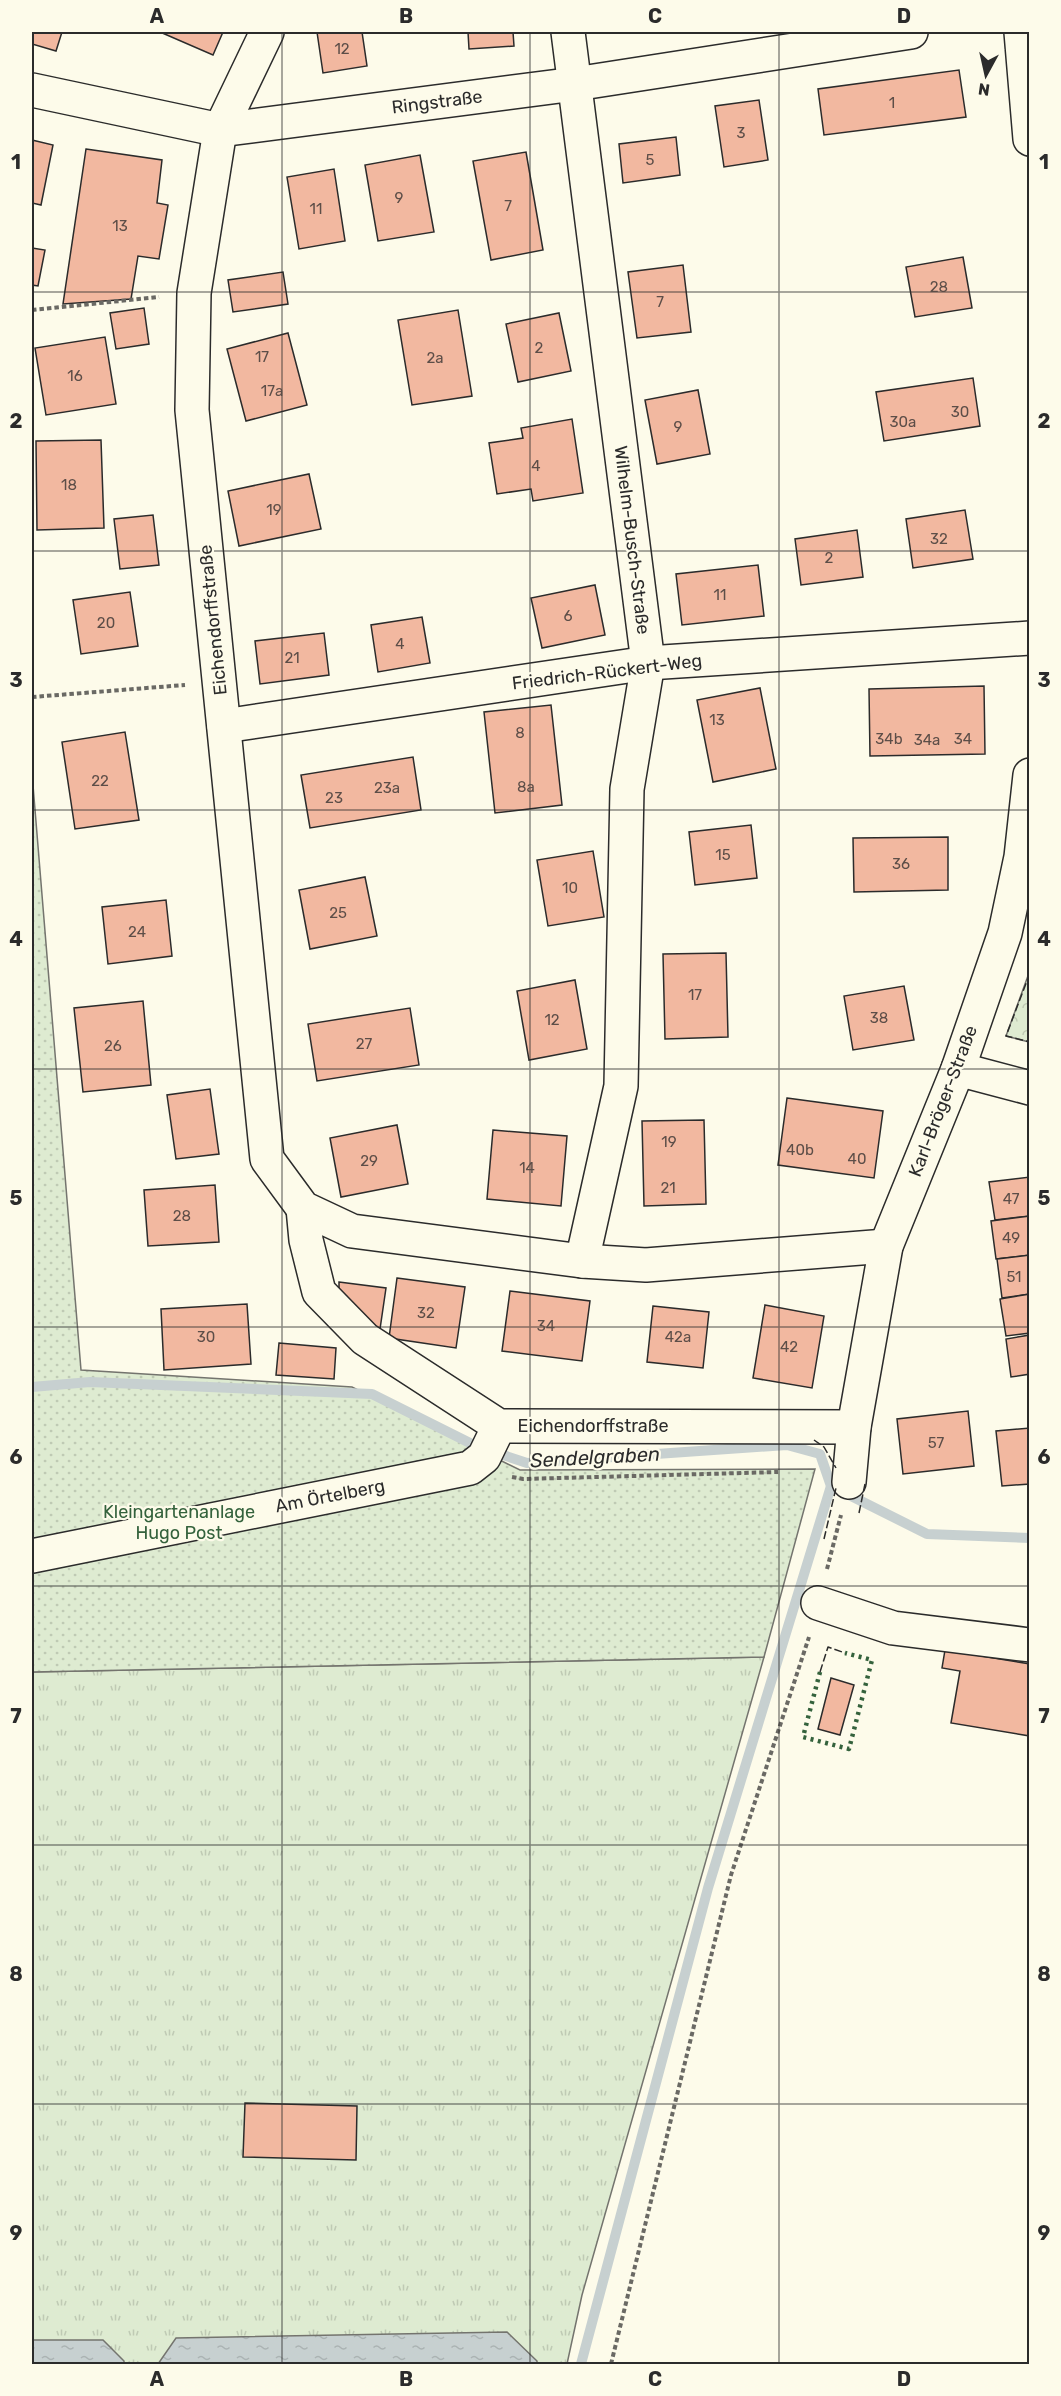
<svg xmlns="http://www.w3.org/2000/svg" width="1061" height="2396" font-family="Rubik,sans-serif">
<defs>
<pattern id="grass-tufts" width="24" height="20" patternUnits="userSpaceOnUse" patternTransform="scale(1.5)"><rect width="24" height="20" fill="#deebd1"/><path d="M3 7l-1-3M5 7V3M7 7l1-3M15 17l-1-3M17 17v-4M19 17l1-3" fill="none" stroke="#bfcab4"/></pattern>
<pattern id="forest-crowns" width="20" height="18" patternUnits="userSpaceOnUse" patternTransform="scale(1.5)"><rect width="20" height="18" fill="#deebd1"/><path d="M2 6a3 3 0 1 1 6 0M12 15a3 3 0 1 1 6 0" fill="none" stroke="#bfcab4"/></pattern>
<pattern id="garden-dots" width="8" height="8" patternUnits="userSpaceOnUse" patternTransform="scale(1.5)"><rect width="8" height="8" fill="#deebd1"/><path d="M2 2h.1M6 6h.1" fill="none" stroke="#bfcab4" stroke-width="1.8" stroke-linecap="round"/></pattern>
<pattern id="water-ripples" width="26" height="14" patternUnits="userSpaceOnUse" patternTransform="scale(1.5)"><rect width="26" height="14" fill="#c7d0d0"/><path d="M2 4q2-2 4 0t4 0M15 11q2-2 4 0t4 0" fill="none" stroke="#abb3b3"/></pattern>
</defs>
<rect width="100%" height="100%" fill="#fdfbea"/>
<polygon fill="url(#grass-tufts)" stroke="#74746e" stroke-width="1.5" points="764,1657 582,2295 567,2364 32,2364 32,1672"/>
<polygon fill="url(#forest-crowns)" stroke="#74746e" stroke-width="1.5" points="1029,973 1030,1042 1029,1042 1006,1036"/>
<polygon fill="url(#garden-dots)" stroke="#74746e" stroke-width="1.5" points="32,773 81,1370 352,1387 520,1470 815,1469 764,1657 32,1672"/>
<g fill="url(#water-ripples)" stroke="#74746e" stroke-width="1.5">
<polygon points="507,2332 537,2361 537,2364 158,2364 176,2338"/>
<polygon points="32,2340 103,2340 124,2361 124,2364 32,2364"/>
</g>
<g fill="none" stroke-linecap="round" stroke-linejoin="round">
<g stroke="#c7d0d0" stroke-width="10">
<polyline points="32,1387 90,1382 372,1394 476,1446 527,1463 787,1445 820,1454 831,1486 927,1534 1030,1538"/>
<polyline points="581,2364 708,1888 831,1486"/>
</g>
</g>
<g fill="#f2b8a0" stroke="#2b2b2b" stroke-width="1.5">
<polygon points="32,32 62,32 56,51 32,44"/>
<polygon points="160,32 223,32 213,55"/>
<polygon points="317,32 362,32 367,66 323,73"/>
<polygon points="468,32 513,32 514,46 469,49"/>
<polygon points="959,70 966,117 824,135 818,89"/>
<polygon points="759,100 768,160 724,167 715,106"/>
<polygon points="676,137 680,175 623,183 619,144"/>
<polygon points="32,140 53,145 41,205 32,203"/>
<polygon points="86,149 162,160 157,203 168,205 159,259 138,256 131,299 63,304"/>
<polygon points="526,152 543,250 491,260 473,161"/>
<polygon points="420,155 434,232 378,241 365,165"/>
<polygon points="334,169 345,241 299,249 287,177"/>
<polygon points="32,248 45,250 38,286 32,285"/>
<polygon points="963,257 972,308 915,317 906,267"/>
<polygon points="683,265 691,332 637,338 628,272"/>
<polygon points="283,272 288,304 233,312 228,280"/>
<polygon points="144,308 149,344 116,349 110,313"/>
<polygon points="458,310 472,396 412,405 398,320"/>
<polygon points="559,313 571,371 518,382 506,324"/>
<polygon points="288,333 307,405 246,421 227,349"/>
<polygon points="105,337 116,404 46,415 35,348"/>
<polygon points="973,378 980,426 884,441 876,392"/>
<polygon points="698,390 710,454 657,464 645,400"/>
<polygon points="572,419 583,493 533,501 531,489 497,494 489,443 523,438 521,428"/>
<polygon points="101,440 104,528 37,530 36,441"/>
<polygon points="309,474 321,529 239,546 228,491"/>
<polygon points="965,510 973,559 913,568 906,519"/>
<polygon points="153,515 159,565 120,569 114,519"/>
<polygon points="857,530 863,577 801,585 795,539"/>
<polygon points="758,565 764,616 682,625 676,574"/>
<polygon points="595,585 605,635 542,648 531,598"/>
<polygon points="130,592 138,646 81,654 73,600"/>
<polygon points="422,617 430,663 378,672 371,625"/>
<polygon points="324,633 329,675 260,684 255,641"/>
<polygon points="984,686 985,754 870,756 869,689"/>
<polygon points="760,688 776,769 713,782 697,700"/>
<polygon points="551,705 562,805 495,813 484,712"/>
<polygon points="125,732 139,820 75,829 62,742"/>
<polygon points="413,757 421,810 310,828 301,775"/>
<polygon points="751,825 757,878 695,885 689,832"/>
<polygon points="948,837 948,890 854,892 853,838"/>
<polygon points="593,851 604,917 548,926 537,860"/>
<polygon points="365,877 377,936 310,949 299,890"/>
<polygon points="166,900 172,956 108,964 102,907"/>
<polygon points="726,953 728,1037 665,1039 663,954"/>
<polygon points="575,980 587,1049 529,1060 517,991"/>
<polygon points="904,986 914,1040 853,1050 844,996"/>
<polygon points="143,1001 151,1085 83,1092 74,1008"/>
<polygon points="410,1008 419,1065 317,1081 308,1024"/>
<polygon points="210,1089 219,1154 176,1159 167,1095"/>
<polygon points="787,1098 883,1111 874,1178 778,1165"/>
<polygon points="704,1120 706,1204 644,1206 642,1121"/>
<polygon points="397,1125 408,1184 341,1197 330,1138"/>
<polygon points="493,1130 567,1136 561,1206 487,1199"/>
<polygon points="1030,1177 1030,1216 995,1220 989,1182"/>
<polygon points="215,1185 219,1242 148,1246 144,1190"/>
<polygon points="1030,1216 1030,1255 996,1259 991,1221"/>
<polygon points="1030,1255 1030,1294 1002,1298 997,1259"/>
<polygon points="397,1278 465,1287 456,1348 389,1338"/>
<polygon points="339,1282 386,1288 380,1329 356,1323 339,1301"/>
<polygon points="510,1291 590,1301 582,1361 502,1351"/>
<polygon points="1030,1294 1030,1333 1006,1336 1000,1299"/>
<polygon points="247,1304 251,1364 164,1370 161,1309"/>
<polygon points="765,1305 824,1316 812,1388 753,1378"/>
<polygon points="653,1306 709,1312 703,1368 647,1362"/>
<polygon points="1030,1335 1030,1374 1011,1377 1006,1339"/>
<polygon points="279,1343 336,1348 334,1379 276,1375"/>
<polygon points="968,1411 974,1466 903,1474 897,1419"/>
<polygon points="1030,1428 1030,1484 1002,1486 996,1431"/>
<polygon points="945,1650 1030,1664 1030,1736 951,1723 960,1671 942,1668"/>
<polygon points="831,1678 854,1685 840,1735 818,1729"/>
<polygon points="245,2103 357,2106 356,2160 243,2157"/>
</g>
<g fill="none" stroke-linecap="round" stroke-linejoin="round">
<defs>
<g id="minor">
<polyline points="267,32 220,130 194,293 192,410 267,1159 303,1208 352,1231 582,1261 646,1265 886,1246"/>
<polyline points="568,32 648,663 627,789 621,1086 582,1261"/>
<polyline points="1021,32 1030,139"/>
<polyline points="32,90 220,130 575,84 911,32"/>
<polyline points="224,726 648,663 1030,638"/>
<polyline points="958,1069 1030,1088"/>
<polyline points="303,1208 306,1240 319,1292 365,1339 499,1426 854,1427"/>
<polyline points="849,1482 854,1427 886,1246 958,1069 1005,933 1021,857 1030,775"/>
<polyline points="32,1556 470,1468 484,1457 499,1426"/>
<polyline points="818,1603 893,1628 1030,1645"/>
</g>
</defs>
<use href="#minor" stroke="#2b2b2b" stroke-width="36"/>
<g stroke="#6a6964" stroke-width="4" stroke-dasharray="4.5 3" stroke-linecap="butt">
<polyline points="32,310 159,297"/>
<polyline points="32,697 185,685"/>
<polyline points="512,1477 523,1479 778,1472"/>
<polyline points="827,1569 841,1515"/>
<polyline points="611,2364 731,1875 809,1637"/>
</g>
<use href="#minor" stroke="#fdfbea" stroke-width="33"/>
<polyline stroke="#34623c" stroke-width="4.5" stroke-dasharray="3 4.5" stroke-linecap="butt" points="820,1672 803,1737 849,1749 872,1660 845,1653"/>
<g stroke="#2b2b2b" stroke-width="1.5" stroke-dasharray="8 3" stroke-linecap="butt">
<polyline points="1030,973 1006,1036 1030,1042"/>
<polyline points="814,1440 824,1447 836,1468"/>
<polyline points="859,1513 865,1484"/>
<polyline points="824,1539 836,1488"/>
<polyline points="820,1672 828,1647 845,1653"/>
</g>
</g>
<path fill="none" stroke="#2b2b2b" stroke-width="1.5" stroke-opacity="0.55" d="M 282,32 L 282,2364M 530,32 L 530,2364M 779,32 L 779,2364M 32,292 L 1030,292M 32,551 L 1030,551M 32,810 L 1030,810M 32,1069 L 1030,1069M 32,1327 L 1030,1327M 32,1586 L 1030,1586M 32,1845 L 1030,1845M 32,2104 L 1030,2104"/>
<g text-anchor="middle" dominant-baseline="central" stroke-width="4.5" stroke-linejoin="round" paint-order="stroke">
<g font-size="15" fill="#5d4e48">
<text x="342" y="49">12</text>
<text x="892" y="103">1</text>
<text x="741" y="133">3</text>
<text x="650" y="160">5</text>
<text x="399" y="198">9</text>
<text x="508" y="206">7</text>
<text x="316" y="209">11</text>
<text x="120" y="226">13</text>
<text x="939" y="287">28</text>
<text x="660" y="302">7</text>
<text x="539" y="348">2</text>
<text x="262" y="357">17</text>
<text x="435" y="358">2a</text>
<text x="75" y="376">16</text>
<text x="272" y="391">17a</text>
<text x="960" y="412">30</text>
<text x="903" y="422">30a</text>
<text x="678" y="427">9</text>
<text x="536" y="466">4</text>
<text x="69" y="485">18</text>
<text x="274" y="510">19</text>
<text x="939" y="539">32</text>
<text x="829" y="558">2</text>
<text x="720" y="595">11</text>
<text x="568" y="616">6</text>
<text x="106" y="623">20</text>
<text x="400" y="644">4</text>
<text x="292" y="658">21</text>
<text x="717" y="720">13</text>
<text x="520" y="733">8</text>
<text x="889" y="739">34b</text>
<text x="963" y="739">34</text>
<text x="927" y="740">34a</text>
<text x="100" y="781">22</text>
<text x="526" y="787">8a</text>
<text x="387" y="788">23a</text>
<text x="334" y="798">23</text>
<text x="723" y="855">15</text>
<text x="901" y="864">36</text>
<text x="570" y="888">10</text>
<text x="338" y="913">25</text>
<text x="137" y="932">24</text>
<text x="695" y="995">17</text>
<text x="879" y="1018">38</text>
<text x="552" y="1020">12</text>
<text x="364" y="1044">27</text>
<text x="113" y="1046">26</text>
<text x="669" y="1142">19</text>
<text x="800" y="1150">40b</text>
<text x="857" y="1159">40</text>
<text x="369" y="1161">29</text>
<text x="527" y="1168">14</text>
<text x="668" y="1188">21</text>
<text x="1011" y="1199">47</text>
<text x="182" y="1216">28</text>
<text x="1011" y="1238">49</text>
<text x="1014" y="1277">51</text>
<text x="426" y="1313">32</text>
<text x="546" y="1326">34</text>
<text x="206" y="1337">30</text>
<text x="678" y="1337">42a</text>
<text x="789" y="1347">42</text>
<text x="936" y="1443">57</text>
</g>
<g font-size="18" fill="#2b2b2b" stroke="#fdfbea">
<text transform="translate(437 102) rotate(-7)">Ringstraße</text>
<text transform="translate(632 540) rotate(83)">Wilhelm-Busch-Straße</text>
<text transform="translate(213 620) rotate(-96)">Eichendorffstraße</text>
<text transform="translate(607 672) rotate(-7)">Friedrich-Rückert-Weg</text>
<text transform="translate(943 1101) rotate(-69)">Karl-Bröger-Straße</text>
<text x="593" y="1426">Eichendorffstraße</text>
<text transform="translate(330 1496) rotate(-11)">Am Örtelberg</text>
</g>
<g font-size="18" fill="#34623c" stroke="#fdfbea">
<text x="179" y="1512">Kleingartenanlage<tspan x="179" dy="21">Hugo Post</tspan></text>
</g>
<g font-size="20" font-style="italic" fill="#2b2b2b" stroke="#fdfbea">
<text transform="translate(595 1457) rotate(-3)">Sendelgraben</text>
</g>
</g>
<rect width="1061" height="2396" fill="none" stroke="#fdfbea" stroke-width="66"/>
<g transform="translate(986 75) rotate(188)" stroke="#fdfbea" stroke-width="4.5" paint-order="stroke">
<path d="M0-4.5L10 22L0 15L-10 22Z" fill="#2b2b2b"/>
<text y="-9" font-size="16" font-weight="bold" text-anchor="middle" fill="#2b2b2b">N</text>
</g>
<rect x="33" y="33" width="995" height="2330" fill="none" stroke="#2b2b2b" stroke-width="2"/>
<g font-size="20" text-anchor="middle" font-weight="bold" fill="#2b2b2b">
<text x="157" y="23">A</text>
<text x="406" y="23">B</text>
<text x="655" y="23">C</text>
<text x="904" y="23">D</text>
<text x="16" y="169">1</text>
<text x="1044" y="169">1</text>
<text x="16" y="428">2</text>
<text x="1044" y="428">2</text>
<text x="16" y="687">3</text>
<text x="1044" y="687">3</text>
<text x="16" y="946">4</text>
<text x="1044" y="946">4</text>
<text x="16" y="1205">5</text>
<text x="1044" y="1205">5</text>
<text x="16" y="1464">6</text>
<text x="1044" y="1464">6</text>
<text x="16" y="1723">7</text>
<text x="1044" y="1723">7</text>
<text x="16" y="1981">8</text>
<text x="1044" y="1981">8</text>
<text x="16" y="2240">9</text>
<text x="1044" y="2240">9</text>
<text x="157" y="2386">A</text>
<text x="406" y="2386">B</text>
<text x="655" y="2386">C</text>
<text x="904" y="2386">D</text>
</g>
</svg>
